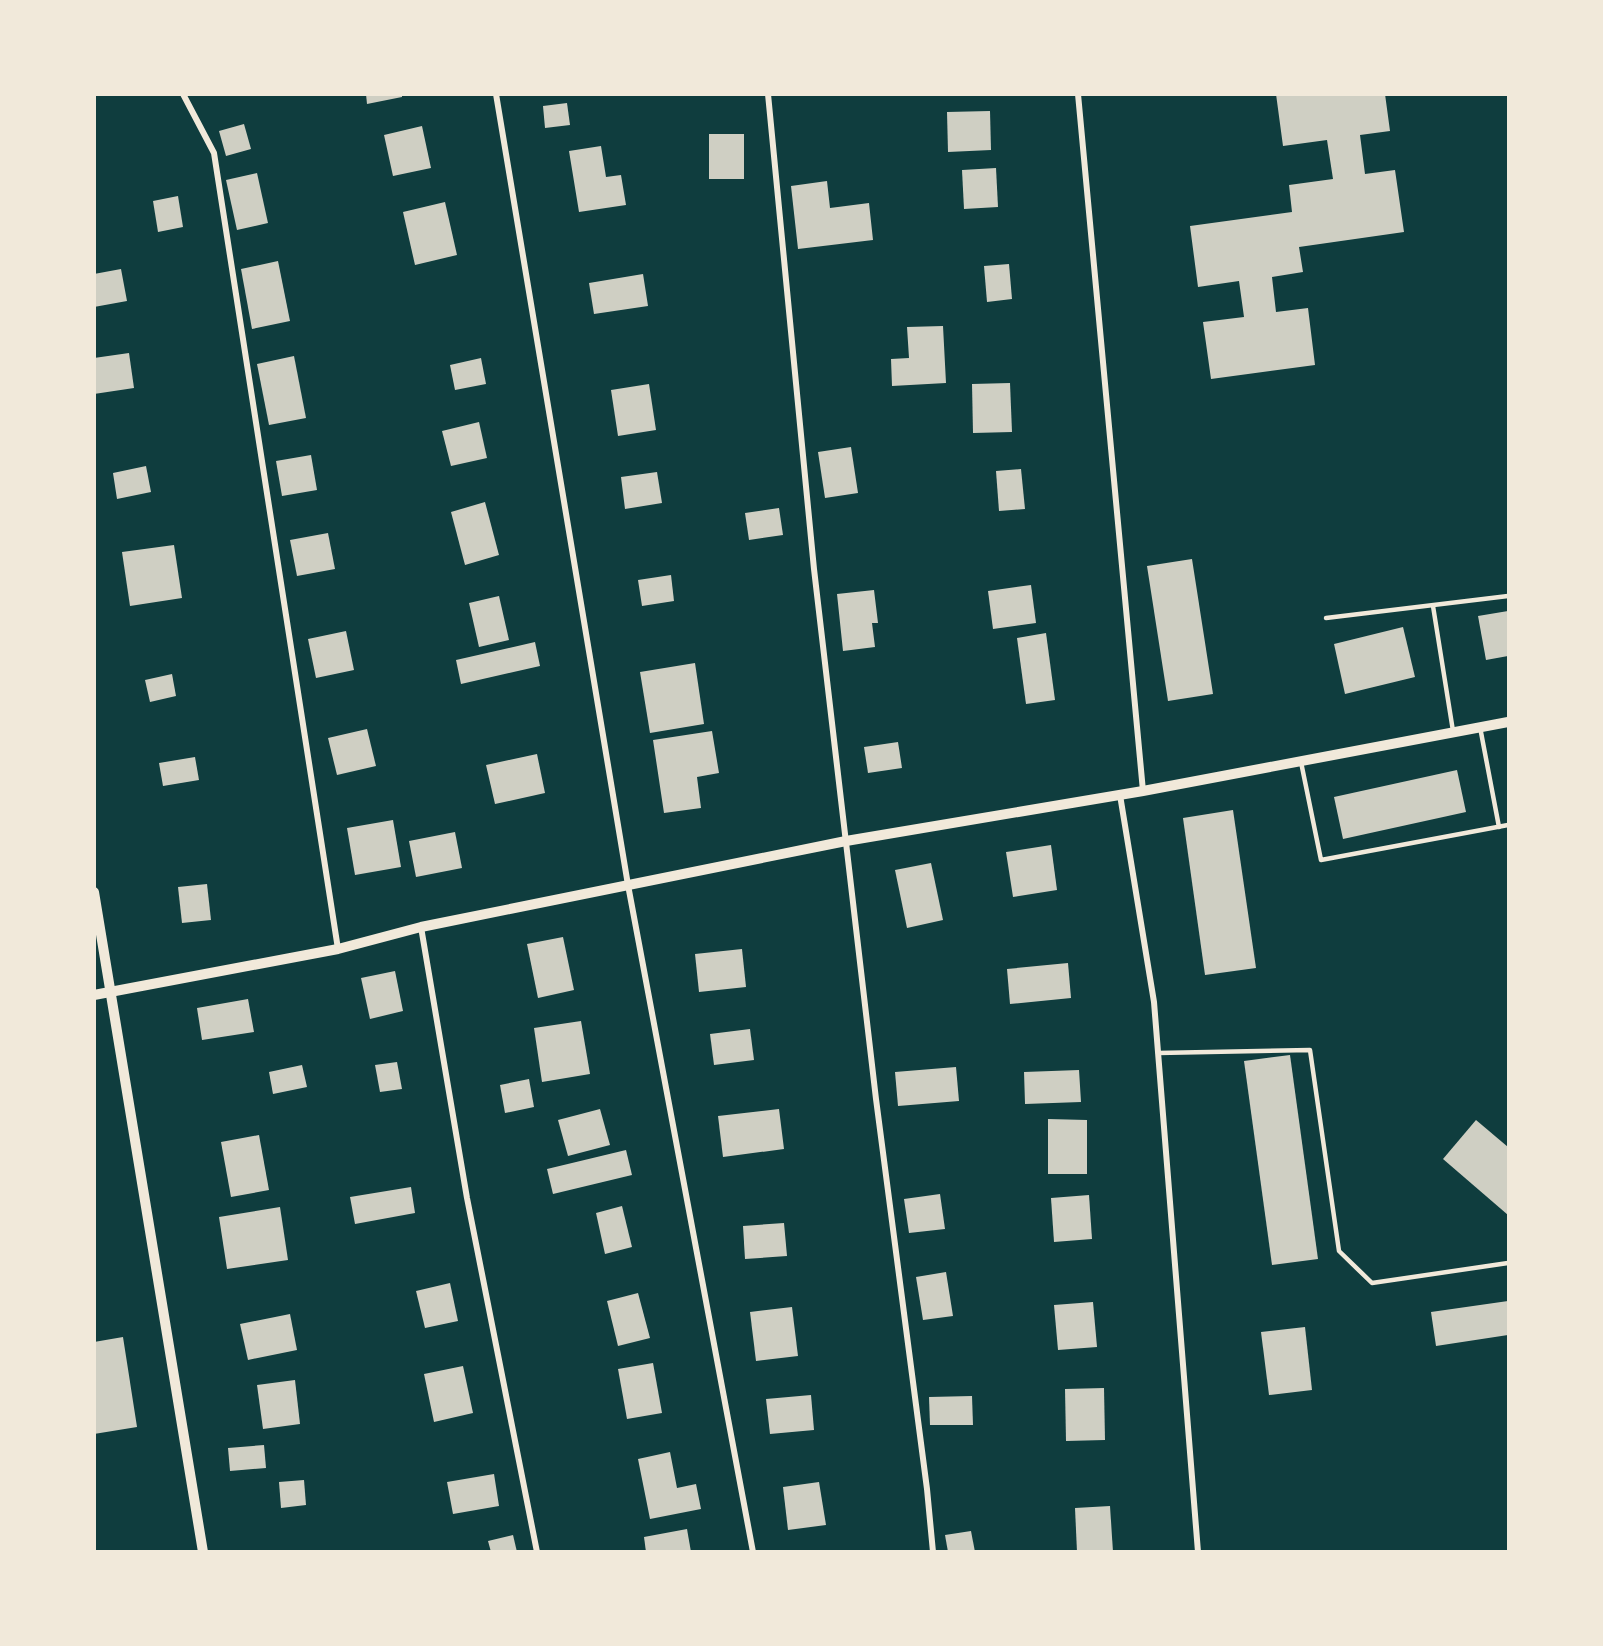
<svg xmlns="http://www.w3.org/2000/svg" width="1603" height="1646" font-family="'DM Sans',sans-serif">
<rect width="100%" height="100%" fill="#0f3d3e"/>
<g fill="#cfcfc3">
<polygon points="366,94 402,94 402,97 367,104"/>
<polygon points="1276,94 1385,94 1390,131 1360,135 1365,174 1395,170 1404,232 1299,247 1303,272 1272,277 1276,312 1308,308 1315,365 1211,379 1203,322 1244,317 1239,281 1198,287 1190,226 1292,212 1289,185 1333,179 1327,140 1283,146"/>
<polygon points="567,103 570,125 545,128 543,106"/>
<polygon points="990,111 991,150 948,152 947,112"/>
<polygon points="244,124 251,149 226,156 219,131"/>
<polygon points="422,126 431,168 393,176 384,135"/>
<rect x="709" y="134" width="35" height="45"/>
<polygon points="601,146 606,177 621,175 626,205 579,212 569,151"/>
<polygon points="996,168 998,207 964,209 962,170"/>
<polygon points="257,173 268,223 237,230 226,180"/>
<polygon points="827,181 830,208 869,203 873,240 798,249 791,186"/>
<polygon points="178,196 183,227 158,232 153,201"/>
<polygon points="445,202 457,255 415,265 403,212"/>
<polygon points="278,261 290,321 252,329 241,269"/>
<polygon points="1009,264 1012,299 987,302 984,266"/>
<polygon points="121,269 127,301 94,307 94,274"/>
<polygon points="643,274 648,306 594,314 589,283"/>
<polygon points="943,326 946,383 892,386 891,359 909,358 907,327"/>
<polygon points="129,353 134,388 94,394 94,358"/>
<polygon points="294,356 306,418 269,425 257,364"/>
<polygon points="481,358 486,384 455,390 450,365"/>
<polygon points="1010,383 1012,432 973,433 972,384"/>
<polygon points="649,384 656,430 618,436 611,390"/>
<polygon points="479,422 487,458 451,466 442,431"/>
<polygon points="851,447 858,493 825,498 818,452"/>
<polygon points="311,455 317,490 282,496 276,461"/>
<polygon points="146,466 151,492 117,499 113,473"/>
<polygon points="1021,469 1025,509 999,511 996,471"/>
<polygon points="657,472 662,503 625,509 621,477"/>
<polygon points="485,502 499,555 465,565 451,512"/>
<polygon points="779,508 783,535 749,540 745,513"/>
<polygon points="328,533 335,569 297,576 290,540"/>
<polygon points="174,545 182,598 130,606 122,552"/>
<polygon points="1192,559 1213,694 1168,701 1147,566"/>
<polygon points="671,575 674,601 642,606 638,580"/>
<polygon points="1031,585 1036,623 993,629 988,591"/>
<polygon points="874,590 878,623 872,623 875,647 843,651 837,594"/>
<polygon points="499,596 509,640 479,647 469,603"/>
<polygon points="1508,611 1508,656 1486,660 1478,616"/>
<polygon points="1403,627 1415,677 1345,694 1334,644"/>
<polygon points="346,631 354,670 316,678 308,639"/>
<polygon points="1046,633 1055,700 1026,704 1017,638"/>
<polygon points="535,642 540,666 461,684 456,660"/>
<polygon points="695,663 704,724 650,733 640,672"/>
<polygon points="172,674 176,696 150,702 145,680"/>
<polygon points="367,729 376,766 337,775 328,738"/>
<polygon points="712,731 719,773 697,777 701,808 664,813 653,740"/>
<polygon points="898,742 902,768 868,773 864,747"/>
<polygon points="537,754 545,793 495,804 486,765"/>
<polygon points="195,757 199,780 163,786 159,763"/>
<polygon points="1457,770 1466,812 1343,839 1334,797"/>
<polygon points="1233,810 1256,968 1205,975 1183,818"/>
<polygon points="393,820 401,867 355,875 347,828"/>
<polygon points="455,832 462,868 416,877 409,841"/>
<polygon points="1051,845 1057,890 1013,897 1006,852"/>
<polygon points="931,863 943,920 907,928 895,870"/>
<polygon points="207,884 211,920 182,923 178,887"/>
<polygon points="563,937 574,990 538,998 527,944"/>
<polygon points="742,949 746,987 699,992 695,954"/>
<polygon points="1068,963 1071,998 1010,1004 1007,969"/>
<polygon points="395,971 403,1011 370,1019 361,978"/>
<polygon points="248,999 254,1032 202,1040 197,1008"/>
<polygon points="581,1021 590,1074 542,1082 534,1028"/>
<polygon points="750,1029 754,1060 714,1065 710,1034"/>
<polygon points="1290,1055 1318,1259 1272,1265 1244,1061"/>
<polygon points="397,1062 402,1089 380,1092 375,1065"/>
<polygon points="302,1065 307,1087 273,1094 269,1072"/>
<polygon points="956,1067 959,1101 898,1106 895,1072"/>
<polygon points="1079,1070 1081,1102 1025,1104 1024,1072"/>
<polygon points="529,1079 534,1107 505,1113 500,1085"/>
<polygon points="600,1109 610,1145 568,1156 558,1120"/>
<polygon points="779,1109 784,1149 723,1157 718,1116"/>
<polygon points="1048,1119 1087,1120 1087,1174 1048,1174"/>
<polygon points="1476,1120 1508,1147 1508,1215 1443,1159"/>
<polygon points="259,1135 269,1190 231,1197 221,1142"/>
<polygon points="626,1150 632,1175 553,1194 547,1169"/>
<polygon points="411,1187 415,1213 355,1224 350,1197"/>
<polygon points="940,1194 945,1229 909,1233 904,1199"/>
<polygon points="1089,1195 1092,1239 1054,1242 1051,1198"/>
<polygon points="622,1206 632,1247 605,1254 596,1213"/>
<polygon points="280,1207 288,1260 227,1269 219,1217"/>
<polygon points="784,1223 787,1256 745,1259 743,1226"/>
<polygon points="946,1272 953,1316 923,1320 916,1277"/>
<polygon points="450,1283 458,1321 425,1328 416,1291"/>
<polygon points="638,1293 650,1338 618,1346 607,1301"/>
<polygon points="1508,1301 1508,1335 1436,1346 1431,1312"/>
<polygon points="1093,1302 1097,1347 1058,1350 1054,1305"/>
<polygon points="792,1307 798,1356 756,1361 750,1312"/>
<polygon points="290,1314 297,1350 248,1360 240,1324"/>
<polygon points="1305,1327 1312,1390 1269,1395 1261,1332"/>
<polygon points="123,1337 137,1427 94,1434 94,1342"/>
<polygon points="653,1363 662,1413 627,1419 618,1369"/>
<polygon points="463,1366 473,1413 434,1422 424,1374"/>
<polygon points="295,1380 300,1424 263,1429 257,1385"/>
<polygon points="1104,1388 1105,1440 1066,1441 1065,1389"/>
<polygon points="811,1395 814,1430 770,1434 766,1399"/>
<polygon points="972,1396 973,1425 930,1425 929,1397"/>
<polygon points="264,1445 266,1468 230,1471 228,1448"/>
<polygon points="670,1452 677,1488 696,1484 701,1509 650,1519 638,1459"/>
<polygon points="494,1474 499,1506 453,1514 447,1482"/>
<polygon points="304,1480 306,1505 281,1508 279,1482"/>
<polygon points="819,1482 826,1525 788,1530 783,1487"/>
<polygon points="1110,1506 1113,1552 1077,1552 1075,1508"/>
<polygon points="687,1529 691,1552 646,1552 644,1537"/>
<polygon points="971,1531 975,1552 948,1552 945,1535"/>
<polygon points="513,1535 517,1552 491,1552 488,1541"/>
</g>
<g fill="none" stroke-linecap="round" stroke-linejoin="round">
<g stroke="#f1e9da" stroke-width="4.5">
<polyline points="1433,606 1453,731"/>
<polyline points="1326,618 1508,596"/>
<polyline points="1480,727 1499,827"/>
<polyline points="1301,762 1321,860 1508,825"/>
<polyline points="1158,1053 1310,1050 1339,1251 1372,1283 1508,1263"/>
</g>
<g stroke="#f1e9da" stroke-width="6">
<polyline points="183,94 214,153 338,949"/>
<polyline points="496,94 628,885 753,1552"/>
<polyline points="768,94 814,569 876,1099 927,1489 933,1552"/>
<polyline points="1078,94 1143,791"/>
<polyline points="1120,795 1154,1002 1198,1552"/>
<polyline points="421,927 467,1198 537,1552"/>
</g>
<g stroke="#f1e9da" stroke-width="10">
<polyline points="94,892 203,1552"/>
<polyline points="94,995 338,949 421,927 846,841 1143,791 1508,722"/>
</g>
</g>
<rect width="1603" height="1646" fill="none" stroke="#f1e9da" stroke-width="192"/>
</svg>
